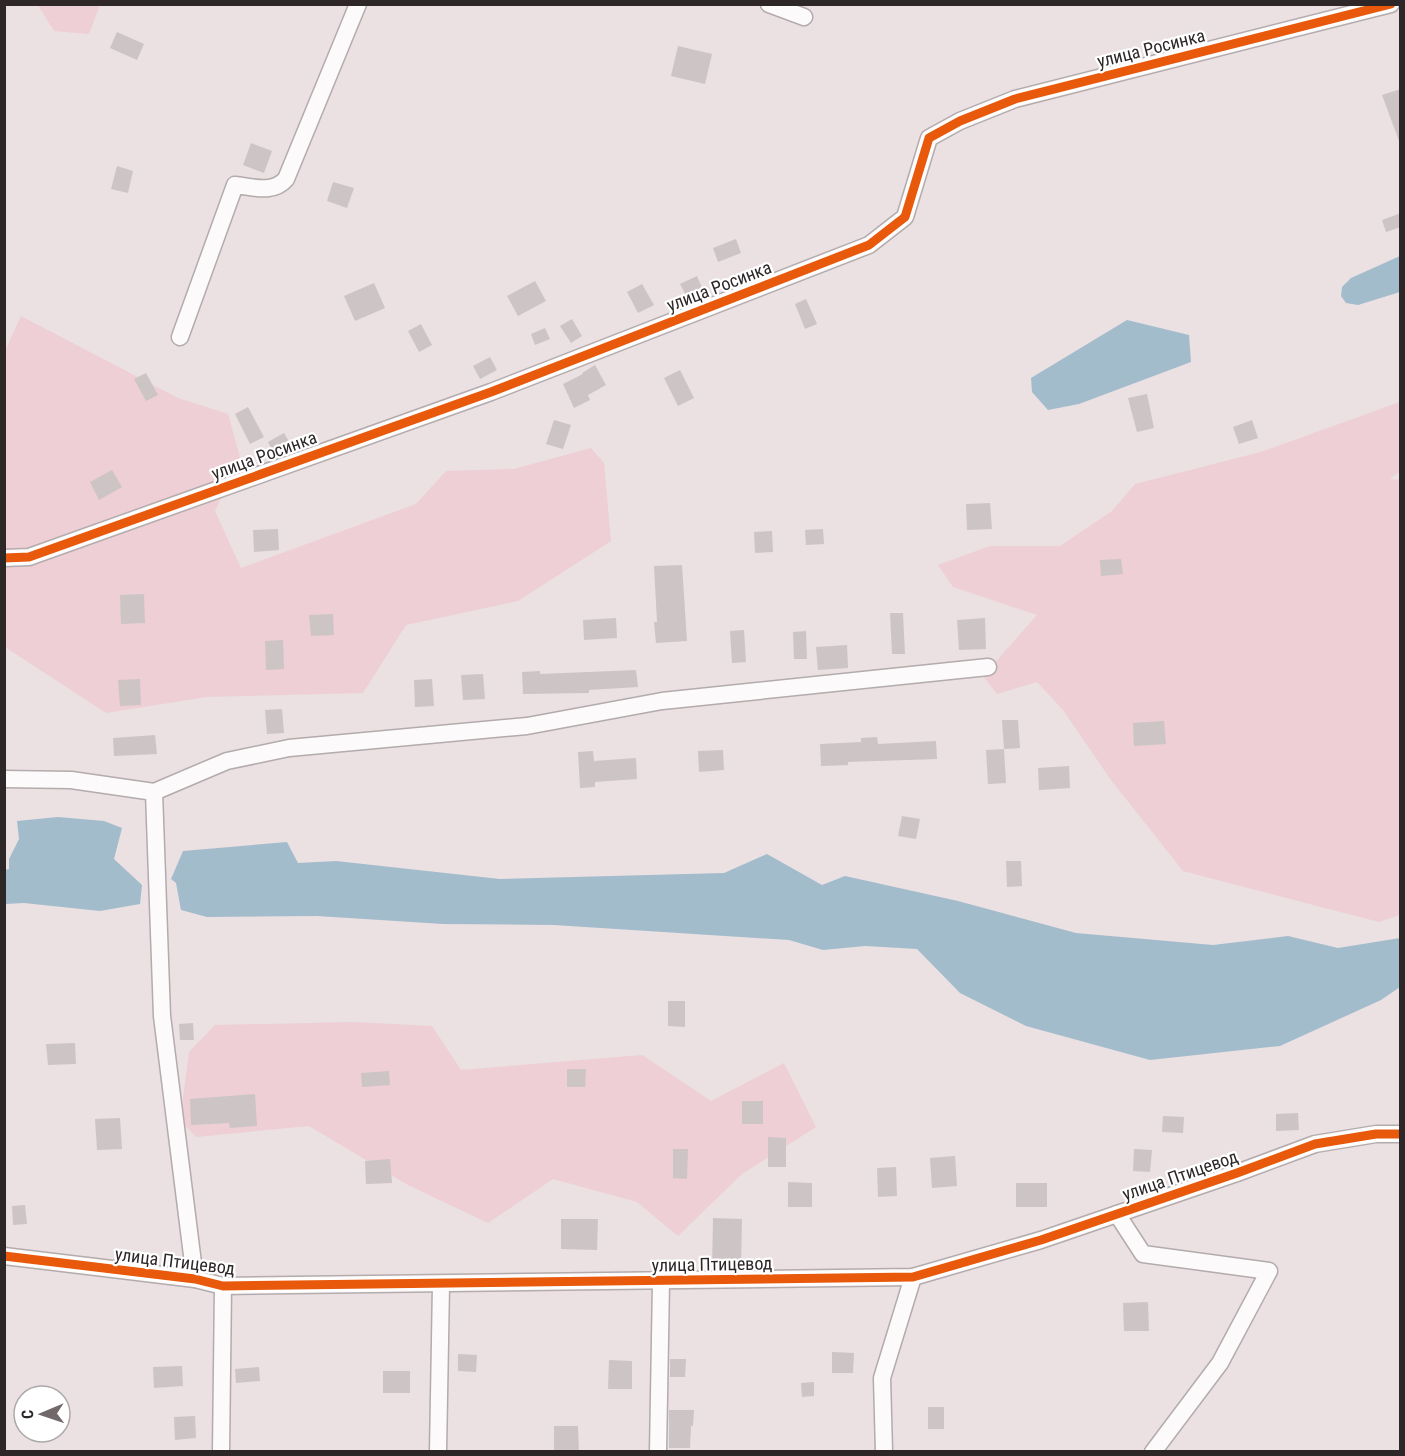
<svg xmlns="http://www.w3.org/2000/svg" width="1405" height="1456" font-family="'Roboto Condensed',sans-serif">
<rect width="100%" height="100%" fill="#ebe0e2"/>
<g fill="#edcfd5">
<polygon points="38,5 100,5 89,34 54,31"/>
<polygon points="21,316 178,398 228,414 240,457 215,511 241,568 416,504 446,471 514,469 591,448 604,463 611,541 518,601 406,625 363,693 207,697 106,713 5,647 4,353"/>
<polygon points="1400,402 1400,472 1389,479 1400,480 1400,915 1379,922 1183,871 1111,780 1063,710 1037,682 997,694 983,676 1037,615 953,587 938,565 990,546 1060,546 1112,511 1135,484 1261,452"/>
<polygon points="353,1022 432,1026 461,1070 642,1055 711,1101 784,1063 816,1127 742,1174 678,1236 637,1202 553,1179 488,1223 408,1185 309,1126 196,1137 183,1123 183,1098 189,1052 215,1025"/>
</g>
<g fill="#a3bccc">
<polygon points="1400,256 1400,292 1358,305 1346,303 1341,296 1342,287 1351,278"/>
<polygon points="1127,320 1189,335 1191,362 1079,404 1048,410 1032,392 1031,378"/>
<polygon points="58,817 104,821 122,828 114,859 142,885 140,904 100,911 24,903 5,904 5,870 9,869 9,859 19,839 17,821"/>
<polygon points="287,842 298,863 336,861 500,879 724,873 767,854 822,885 845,876 958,901 1076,933 1213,945 1288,936 1338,948 1400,938 1400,987 1381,1000 1280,1046 1150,1060 1026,1026 960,993 917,949 865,946 823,950 789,940 554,925 443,924 317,916 207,917 181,910 176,883 171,879 183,851"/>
</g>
<g fill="#cdc4c6">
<polygon points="117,32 144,44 137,60 110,48"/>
<polygon points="678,46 712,54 705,84 671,76"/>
<polygon points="1401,89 1401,141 1399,141 1382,95"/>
<polygon points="251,143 272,151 264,173 243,165"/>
<polygon points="117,166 133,171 128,193 111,189"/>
<polygon points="333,182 354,188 347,208 327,201"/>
<polygon points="1401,213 1401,227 1386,232 1382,220"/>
<polygon points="736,239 741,253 718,262 713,248"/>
<polygon points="697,276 706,297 690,303 680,284"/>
<polygon points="535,281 546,301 518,316 507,296"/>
<polygon points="374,283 385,308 355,321 344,296"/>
<polygon points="642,284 654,305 638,313 627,292"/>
<polygon points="806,299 817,324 805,329 795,304"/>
<polygon points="572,319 582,336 571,343 560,326"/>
<polygon points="421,324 432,345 419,352 408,331"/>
<polygon points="545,328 550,339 535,345 531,334"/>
<polygon points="490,357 497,370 480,379 473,366"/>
<polygon points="595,365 606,385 588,395 590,400 574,408 563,384 583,374 582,373"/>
<polygon points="680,370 694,398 678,406 664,378"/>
<polygon points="146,373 158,395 146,401 134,379"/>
<polygon points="1147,394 1154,428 1137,432 1128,398"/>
<polygon points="248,407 264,437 250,444 235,414"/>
<polygon points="554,420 571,425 563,449 546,444"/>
<polygon points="1252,420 1258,438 1239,444 1233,427"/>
<polygon points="284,433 291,445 274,454 268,442"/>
<polygon points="112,470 122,487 99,500 90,482"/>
<polygon points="990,503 992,529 967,530 966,504"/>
<polygon points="278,529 279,550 254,552 253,530"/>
<polygon points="823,529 824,544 806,545 805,530"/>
<polygon points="772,531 773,552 755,553 754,532"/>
<polygon points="1121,559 1123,574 1101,576 1100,560"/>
<polygon points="682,565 687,641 656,643 654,622 657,622 654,566"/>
<polygon points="144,594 145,623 121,624 120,595"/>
<polygon points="890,613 903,613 905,654 892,654"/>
<polygon points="333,614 334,635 311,636 309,615"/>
<polygon points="616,618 617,638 584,640 583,620"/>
<polygon points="985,618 986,649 959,650 957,620"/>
<polygon points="744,630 746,662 732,663 730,631"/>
<polygon points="806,631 807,659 794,659 793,632"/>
<polygon points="283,640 284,669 266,670 265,641"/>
<polygon points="847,645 848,668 818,670 816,647"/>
<polygon points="636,670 638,687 589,690 589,693 523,694 522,672 540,671 540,674"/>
<polygon points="483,674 485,699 463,700 461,675"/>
<polygon points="140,679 141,705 120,706 118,680"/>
<polygon points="432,679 434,706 415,707 414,680"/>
<polygon points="282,709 284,733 267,734 265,710"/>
<polygon points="1002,720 1018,720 1020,748 1004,749"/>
<polygon points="1164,721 1166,744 1134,746 1133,723"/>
<polygon points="155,735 157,754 114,756 113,738"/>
<polygon points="877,737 878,744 936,741 937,759 848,762 848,765 821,766 820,744 861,742 861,738"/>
<polygon points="1004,749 1006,783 988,784 986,750"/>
<polygon points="723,750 724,770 699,772 698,751"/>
<polygon points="593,751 594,761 636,758 637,779 595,782 595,787 580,788 578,752"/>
<polygon points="1069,766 1070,788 1039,790 1038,768"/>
<polygon points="902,816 920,819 916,839 898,836"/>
<polygon points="1006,861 1021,861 1022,886 1007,887"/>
<polygon points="668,1001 685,1001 685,1027 668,1026"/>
<polygon points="193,1023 194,1040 180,1040 179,1024"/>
<polygon points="75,1043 76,1064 48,1065 46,1044"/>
<polygon points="567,1069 586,1069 585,1087 567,1087"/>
<polygon points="389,1071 390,1085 362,1087 361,1073"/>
<polygon points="255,1094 257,1126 230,1128 229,1123 191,1125 190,1099"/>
<rect x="742" y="1101" width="21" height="23"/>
<polygon points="1298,1113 1299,1130 1276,1131 1276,1114"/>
<polygon points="1163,1116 1184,1117 1183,1133 1162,1132"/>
<polygon points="120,1118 122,1149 97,1150 95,1119"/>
<polygon points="768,1137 786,1138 786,1167 768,1167"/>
<polygon points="673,1149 688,1149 687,1179 673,1178"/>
<polygon points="1134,1149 1152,1150 1150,1172 1133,1171"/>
<polygon points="955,1156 957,1186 932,1188 930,1158"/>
<polygon points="390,1159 392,1183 366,1184 365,1161"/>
<polygon points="896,1167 897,1196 878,1197 877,1168"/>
<polygon points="788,1182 812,1183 812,1207 788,1207"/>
<rect x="1016" y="1183" width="31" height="24"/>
<polygon points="25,1205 27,1224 13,1225 12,1206"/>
<polygon points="713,1218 742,1219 741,1269 712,1269"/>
<polygon points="561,1219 598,1219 597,1250 561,1249"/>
<polygon points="1148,1302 1149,1331 1124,1331 1123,1303"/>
<polygon points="832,1352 854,1353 853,1373 832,1373"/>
<polygon points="458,1354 477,1355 476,1372 458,1371"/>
<polygon points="670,1359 686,1359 685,1377 670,1377"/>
<polygon points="609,1360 632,1361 632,1389 608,1389"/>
<polygon points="182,1366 183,1386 154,1388 153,1367"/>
<polygon points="259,1367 260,1381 236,1383 235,1369"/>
<rect x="383" y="1371" width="27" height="22"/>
<polygon points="814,1382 814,1396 802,1397 801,1383"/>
<rect x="928" y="1407" width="16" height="22"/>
<polygon points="669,1410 694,1410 693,1426 691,1426 690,1448 669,1448"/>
<polygon points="195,1416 196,1438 175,1440 174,1417"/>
<polygon points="554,1426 578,1426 579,1452 554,1452"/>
</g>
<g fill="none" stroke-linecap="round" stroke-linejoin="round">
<defs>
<g id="minor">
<polyline points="769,4 804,17"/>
<path d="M 180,337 L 235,185 C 253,187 273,194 286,179 L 358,4"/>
<polyline points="4,558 29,557 491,392 869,245 905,217 929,138 960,121 1015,99 1391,4"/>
<polyline points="4,779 71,780 154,792 227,761 289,748 527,726 662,701 988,667"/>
<polyline points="154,792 162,1016 195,1279"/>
<polyline points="1117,1214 1143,1254 1269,1271 1220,1363 1153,1452"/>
<polyline points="4,1256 195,1279 223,1286 913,1277 1041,1240 1237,1173 1315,1144 1376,1134 1400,1134"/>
<polyline points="221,1452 223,1286"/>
<polyline points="438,1452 441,1285"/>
<polyline points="658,1452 661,1282"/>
<polyline points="884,1452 882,1378 913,1277"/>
</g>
</defs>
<use href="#minor" stroke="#b3abac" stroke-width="19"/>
<use href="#minor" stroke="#fcfafb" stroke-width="16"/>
<defs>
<g id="cycleway">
<polyline points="4,558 29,557 491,392 869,245 905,217 929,138 960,121 1015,99 1391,4"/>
<polyline points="4,1256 195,1279 223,1286 913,1277 1041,1240 1237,1173 1315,1144 1376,1134 1400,1134"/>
</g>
</defs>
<use href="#cycleway" stroke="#fff" stroke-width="13"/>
<use href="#cycleway" stroke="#e8590c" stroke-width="9"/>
</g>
<g text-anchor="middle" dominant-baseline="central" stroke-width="4.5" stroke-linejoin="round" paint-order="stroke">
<g font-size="18" fill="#2e2728" stroke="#fff">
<text transform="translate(1151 48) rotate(-14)">улица Росинка</text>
<text transform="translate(719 286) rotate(-21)">улица Росинка</text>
<text transform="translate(264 455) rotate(-20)">улица Росинка</text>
<text transform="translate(1180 1175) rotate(-19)">улица Птицевод</text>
<text transform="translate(175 1261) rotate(7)">улица Птицевод</text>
<text transform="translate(712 1264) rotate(-1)">улица Птицевод</text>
</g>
</g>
<rect width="1405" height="1456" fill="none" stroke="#2e2728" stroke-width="12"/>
<g transform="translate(42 1414) rotate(268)"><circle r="28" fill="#ffffff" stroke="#aba9a9" stroke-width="1.5"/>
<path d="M0-4.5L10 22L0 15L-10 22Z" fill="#706869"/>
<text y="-9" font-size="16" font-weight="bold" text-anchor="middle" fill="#2e2728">С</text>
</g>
</svg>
